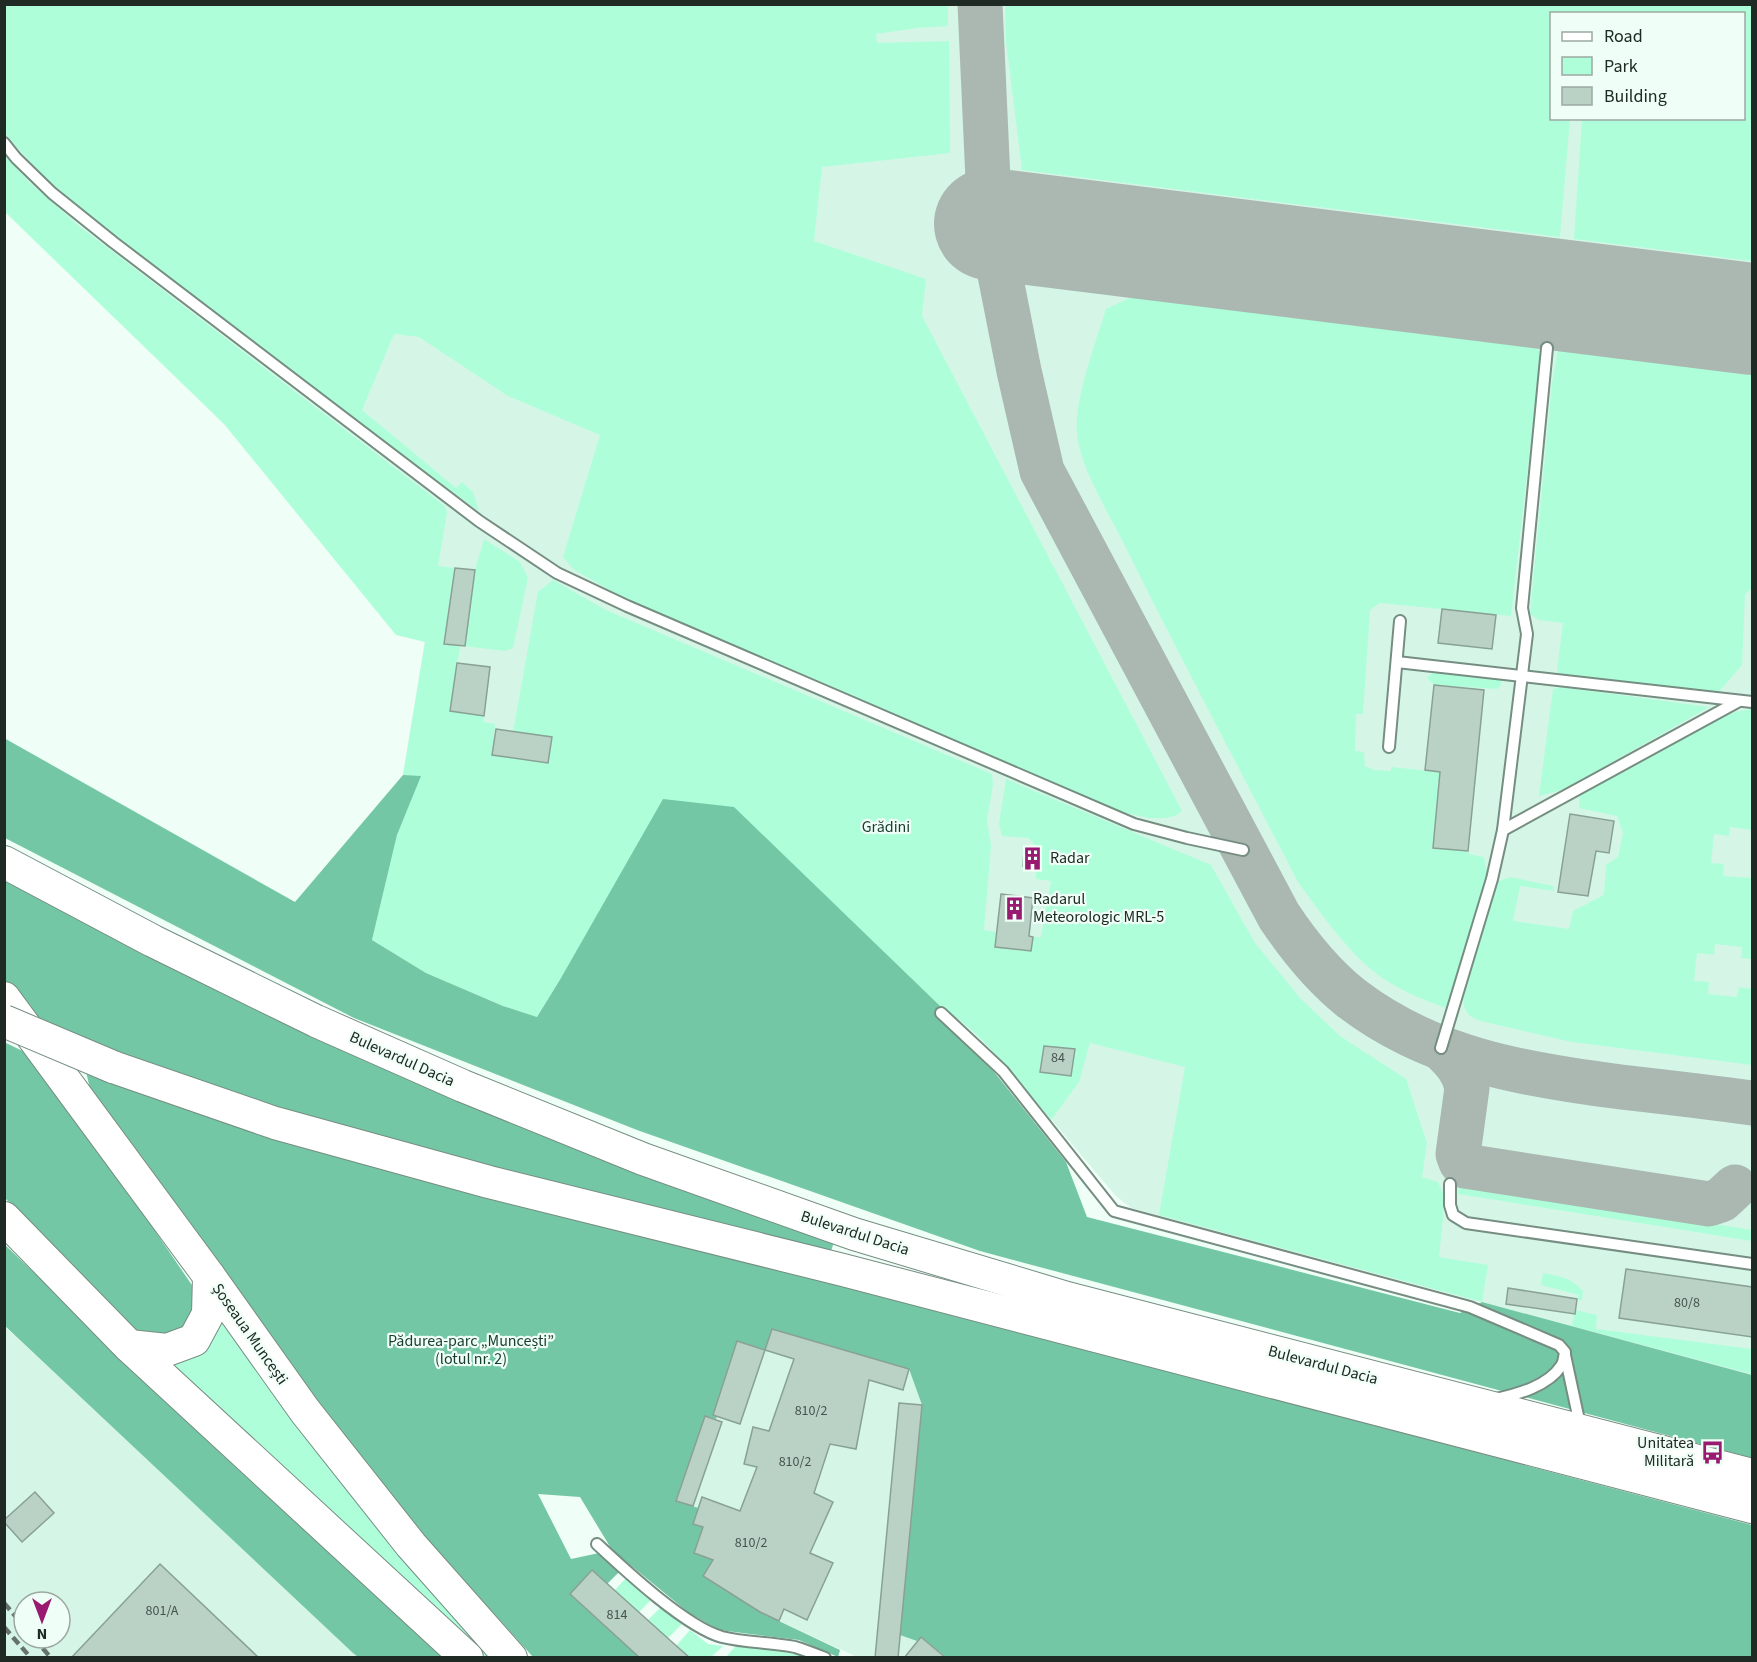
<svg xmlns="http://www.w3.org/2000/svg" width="1757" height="1662" font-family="'Source Sans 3',sans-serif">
<rect width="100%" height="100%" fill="#effef6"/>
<g fill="#d5f6e6" fill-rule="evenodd">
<path d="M 4,5 L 1752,5 L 1752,1375 L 1131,1208 L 1115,1195 L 1001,1060 L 964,1022 L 940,1006 L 734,807 L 403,775 L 446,514 L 445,506 L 5,168 ZM 1552,14 L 1744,14 L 1744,118 L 1552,118 Z"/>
<path d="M 4,1326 L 107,1421 L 358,1657 L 5,1657 ZM 24,1602 L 60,1602 L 60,1638 L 24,1638 Z"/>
<polygon points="772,1329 909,1369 922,1405 900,1635 921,1637 946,1657 857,1657 760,1612 703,1576 694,1553 703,1528 693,1524 698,1509 676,1501 705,1416 716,1419 719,1396 737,1341"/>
</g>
<g fill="#aefeda">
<polygon points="5,5 948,5 948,26 917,28 876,34 877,43 949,41 950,153 822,167 814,241 926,279 922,316 1182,811 1175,816 1166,818 1149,818 1126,813 1066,789 810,677 637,606 573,569 563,557 600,435 508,396 419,337 394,334 362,410 456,488 462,482 473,492 479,511 319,395 105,230 46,178 9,139 5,132"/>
<polygon points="1005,5 1752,5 1752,261 1574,239 1582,119 1744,118 1744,14 1552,14 1549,56 1552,59 1552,118 1570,119 1560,237 1022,170 1006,41"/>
<path d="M 4,155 L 29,182 L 77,224 L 445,506 L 447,513 L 438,566 L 455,568 L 444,643 L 460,646 L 450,710 L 484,716 L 483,722 L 495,724 L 492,755 L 548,763 L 552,737 L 513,732 L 538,592 L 553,580 L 606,610 L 992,774 L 993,785 L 987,820 L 991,845 L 984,930 L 996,932 L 995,947 L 1031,951 L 1033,937 L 1041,937 L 1051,881 L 1036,879 L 1036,867 L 1040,867 L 1041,850 L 1028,838 L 1002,836 L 999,824 L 1006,779 L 1211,865 L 1255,943 L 1300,998 L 1340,1036 L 1406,1079 L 1427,1143 L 1422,1177 L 1438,1182 L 1445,1198 L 1439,1257 L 1488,1265 L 1482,1302 L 1159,1215 L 1185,1067 L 1090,1043 L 1079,1082 L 1051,1120 C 1017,1079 985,1036 940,1006 L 561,978 L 537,1017 L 503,1006 L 426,973 L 372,940 L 397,835 L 420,777 L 403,775 L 425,642 L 396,635 L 224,424 L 5,212 Z"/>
<path d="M 1134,296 L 1538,347 L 1540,360 L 1511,616 L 1380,603 L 1370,610 L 1363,714 L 1356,714 L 1355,751 L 1364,752 L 1365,766 L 1374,770 L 1391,771 L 1391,767 L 1440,772 L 1469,854 L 1484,857 L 1488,877 L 1446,1008 C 1426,1001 1406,993 1387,981 C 1352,959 1323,916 1298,882 C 1240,770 1181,659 1125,546 C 1110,515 1079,466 1077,433 C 1074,399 1096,342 1106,309 Z"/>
<polygon points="1558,349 1752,374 1752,588 1745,594 1742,665 1716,695 1562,677 1558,674 1557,670 1563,623 1539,620 1530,614 1552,383"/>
<polygon points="484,539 520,562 528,578 513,648 505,651 464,646 475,570"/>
<polygon points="1433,672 1495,677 1501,679 1501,685 1497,689 1434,685 1427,678"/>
<polygon points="1561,687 1709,707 1565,789 1539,796 1553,689"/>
<path d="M 1752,709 L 1752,830 L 1730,827 L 1729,836 L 1714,834 L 1711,863 L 1724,864 L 1723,876 L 1751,878 L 1752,869 L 1752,959 L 1741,958 L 1742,947 L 1715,944 L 1714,955 L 1697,953 L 1694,981 L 1709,982 L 1708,994 L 1737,997 L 1739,987 L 1752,989 L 1752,985 L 1752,1065 L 1572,1042 L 1481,1021 C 1469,1017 1465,1013 1463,1000 L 1497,882 L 1510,877 L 1553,886 L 1554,891 L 1520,886 L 1513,921 L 1569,929 L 1573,911 L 1604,895 L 1606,865 L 1618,857 L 1623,833 L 1617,816 L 1579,808 L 1580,795 L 1699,727 L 1735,712 Z"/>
<polygon points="1464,1184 1752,1230 1752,1241 1458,1194 1459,1187"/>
<path d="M 1543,1273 C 1560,1276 1571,1278 1583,1291 L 1582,1301 L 1577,1299 L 1579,1295 L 1541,1285 Z"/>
<polygon points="217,1304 501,1657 479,1657 167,1361"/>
<polygon points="1575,1310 1597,1315 1596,1329 1752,1349 1752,1374 1572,1326"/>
<polygon points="626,1578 652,1599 639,1612 615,1590"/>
<polygon points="661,1607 682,1624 668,1638 648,1620"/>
<polygon points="690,1630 708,1644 723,1646 711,1657 690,1657 676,1646"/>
<polygon points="753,1646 809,1657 725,1658 735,1647"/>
</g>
<g fill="#74c7a4">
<polygon points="4,738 295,902 403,775 421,776 397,835 372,940 426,973 503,1006 537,1017 561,978 663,799 734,807 940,1006 936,1015 995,1073 1066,1162 1087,1217 1460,1313 1482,1302 1752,1375 1752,1458 980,1251 637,1130 354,1018 5,838"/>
<polygon points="4,873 835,1239 829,1257 393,1146 106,1052 27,1012 5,981"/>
<polygon points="4,1042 37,1058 198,1294 196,1327 148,1342 116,1313 5,1198"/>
<polygon points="86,1071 900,1301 1752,1525 1752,1657 946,1657 921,1637 917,1641 900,1635 922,1405 909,1369 772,1329 765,1350 737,1342 719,1396 721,1405 716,1419 705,1416 676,1500 698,1508 693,1524 703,1527 694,1553 713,1560 704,1577 760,1612 840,1650 838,1657 799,1640 719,1630 689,1613 612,1550 580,1497 538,1494 571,1559 599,1553 619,1572 607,1584 592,1570 570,1594 640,1657 533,1657 361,1466 90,1089"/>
<polygon points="4,1244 345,1568 447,1657 358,1657 353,1653 5,1326"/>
</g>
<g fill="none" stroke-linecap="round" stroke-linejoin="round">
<g stroke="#aab8b1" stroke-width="45">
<path d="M 980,4 L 990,224 L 1019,371 L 1042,471 L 1279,916 C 1299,946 1322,975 1351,998 C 1430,1059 1525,1075 1621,1087 C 1665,1092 1709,1097 1752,1103"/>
<path d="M 1441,1048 C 1454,1060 1464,1071 1467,1088 L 1458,1154 L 1461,1162 L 1465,1166 L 1709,1204 L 1721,1200 L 1735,1187"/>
</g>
<polyline stroke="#aab8b1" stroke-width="112" points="990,224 1752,319"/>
</g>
<g fill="#bad2c6" stroke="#89a195" stroke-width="1.5">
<polygon points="455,568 475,570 465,646 444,644"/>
<polygon points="1442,609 1496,615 1492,649 1438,643"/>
<polygon points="457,663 490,667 484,716 450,711"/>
<polygon points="1434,685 1484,690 1468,851 1433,848 1440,772 1425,770"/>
<polygon points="496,729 552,737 548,763 492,755"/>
<polygon points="1570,814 1614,821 1609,853 1596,851 1588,896 1558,892"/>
<polygon points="1024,850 1041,850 1040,867 1023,866"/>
<polygon points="1001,894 1033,898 1029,936 1033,937 1031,951 995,947"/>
<polygon points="1044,1046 1075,1049 1071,1076 1040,1072"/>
<polygon points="1626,1269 1752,1287 1752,1337 1619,1318"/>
<polygon points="1508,1288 1577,1299 1575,1314 1506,1304"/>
<polygon points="772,1329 909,1369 903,1390 869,1380 856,1449 830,1444 814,1493 833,1502 810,1553 833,1563 807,1620 784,1609 779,1621 760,1612 703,1576 713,1560 694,1553 703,1527 693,1524 702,1497 740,1511 757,1467 744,1464 753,1427 769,1431 794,1359 765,1350"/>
<polygon points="737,1341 765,1350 740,1424 713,1415"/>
<polygon points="899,1403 922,1405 898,1658 875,1658"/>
<polygon points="705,1416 722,1422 693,1506 676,1501"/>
<polygon points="35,1492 54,1513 22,1542 4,1522 4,1520"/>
<polygon points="160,1564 259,1658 71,1658"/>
<polygon points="592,1570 672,1642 690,1658 640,1658 570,1594"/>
<polygon points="921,1637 946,1658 904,1658"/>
</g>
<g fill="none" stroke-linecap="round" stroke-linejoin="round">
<defs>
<g id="lane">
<polyline points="4,143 16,158 52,193 113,242 479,521 557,573 627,606 1134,824 1187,838 1243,850"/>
<polyline points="1397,662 1752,702"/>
<polyline points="1389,747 1400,621"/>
<polyline points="1503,830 1739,701"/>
<path d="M 941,1013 L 1003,1071 L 1114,1211 L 1470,1307 L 1559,1345 L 1565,1352 C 1564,1357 1564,1362 1561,1366 C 1548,1386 1518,1394 1496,1399"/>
<polyline points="1441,1048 1492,879 1503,830 1527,634 1522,608 1547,348"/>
<polyline points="1450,1184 1450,1205 1453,1215 1466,1223 1752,1264"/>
<polyline points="1565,1355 1580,1425"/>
<path d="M 597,1544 C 626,1571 686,1627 722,1637 C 746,1643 771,1642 795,1647 C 805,1650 815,1654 825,1658"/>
</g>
<g id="primary">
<polyline points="4,862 153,941 316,1021 463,1086 643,1159 854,1234 1067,1298 1752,1475"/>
<polyline points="4,998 209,1276 305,1411 411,1545 511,1658"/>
<polyline points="113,1067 275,1123 489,1182 843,1270 1752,1507"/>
<polyline points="4,1218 129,1346 467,1658"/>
<polyline points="129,1346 167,1350 194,1340 208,1314 209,1276"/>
</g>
</defs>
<use href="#lane" stroke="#768d82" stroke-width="14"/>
<use href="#primary" stroke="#768d82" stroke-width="34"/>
<use href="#lane" stroke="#fff" stroke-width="10"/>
<use href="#primary" stroke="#fff" stroke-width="32"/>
<g stroke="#66726c" stroke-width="4.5" stroke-dasharray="9 4.5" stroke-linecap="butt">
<polyline points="4,1603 24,1626"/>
<polyline points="4,1627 31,1658"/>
<polyline points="34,1638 51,1658"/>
</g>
<defs>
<polyline id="primary-bridge" points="4,1021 113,1067"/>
</defs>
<use href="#primary-bridge" stroke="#768d82" stroke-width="34" stroke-linecap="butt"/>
<use href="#primary-bridge" stroke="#fff" stroke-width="32"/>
</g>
<defs>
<symbol id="building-bare" viewBox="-9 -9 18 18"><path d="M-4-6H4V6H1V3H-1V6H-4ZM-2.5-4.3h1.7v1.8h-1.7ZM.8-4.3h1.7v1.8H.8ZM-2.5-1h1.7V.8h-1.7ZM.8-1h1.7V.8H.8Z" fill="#991a71" stroke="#effef6" stroke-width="2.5" paint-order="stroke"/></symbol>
<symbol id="bus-bare" viewBox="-9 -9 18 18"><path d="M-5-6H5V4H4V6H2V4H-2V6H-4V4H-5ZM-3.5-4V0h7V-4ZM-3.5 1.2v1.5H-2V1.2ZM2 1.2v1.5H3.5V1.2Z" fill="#991a71" stroke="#effef6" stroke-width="2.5" paint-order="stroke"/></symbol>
</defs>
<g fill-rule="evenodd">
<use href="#building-bare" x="1016" y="842" width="33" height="33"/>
<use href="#building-bare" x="998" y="892" width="33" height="33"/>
<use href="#bus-bare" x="1696" y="1436" width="33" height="33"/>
</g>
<g text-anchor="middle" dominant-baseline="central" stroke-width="4.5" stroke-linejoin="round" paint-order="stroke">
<g font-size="14" fill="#46544d">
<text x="1058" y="1058">84</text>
<text x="1687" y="1303">80/8</text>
<text x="811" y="1411">810/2</text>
<text x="795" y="1462">810/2</text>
<text x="751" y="1543">810/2</text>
<text x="162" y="1611">801/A</text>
<text x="617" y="1615">814</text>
</g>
<g font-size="16" fill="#183d2e" stroke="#effef6">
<text x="886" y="827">Grădini</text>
<text x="471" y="1341">Pădurea-parc „Muncești”<tspan x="471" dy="18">(lotul nr. 2)</tspan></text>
</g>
<g font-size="16" fill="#202a25" stroke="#effef6" text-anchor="start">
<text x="1050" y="858">Radar</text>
<text x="1033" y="899">Radarul<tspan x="1033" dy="18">Meteorologic MRL-5</tspan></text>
<text x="1694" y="1443" text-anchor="end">Unitatea<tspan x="1694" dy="18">Militară</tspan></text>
</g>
<g font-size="16" fill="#202a25" stroke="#effef6">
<text transform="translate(402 1059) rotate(24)">Bulevardul Dacia</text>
<text transform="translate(855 1233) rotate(18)">Bulevardul Dacia</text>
<text transform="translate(250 1334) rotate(55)">Șoseaua Muncești</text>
<text transform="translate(1323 1365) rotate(15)">Bulevardul Dacia</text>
</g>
</g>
<rect width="1757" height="1662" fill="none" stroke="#202a25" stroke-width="12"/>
<rect x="1550" y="12" width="195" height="108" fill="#effef6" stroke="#9ca9a2" stroke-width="1.5"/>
<rect x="1562" y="32" width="30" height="9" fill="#ffffff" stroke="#9ca9a2" stroke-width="1.5"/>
<text x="1604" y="42" font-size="18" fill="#202a25">Road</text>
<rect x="1562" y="57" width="30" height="18" fill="#aefeda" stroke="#9ca9a2" stroke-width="1.5"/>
<text x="1604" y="72" font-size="18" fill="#202a25">Park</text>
<rect x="1562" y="87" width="30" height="18" fill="#bad2c6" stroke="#9ca9a2" stroke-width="1.5"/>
<text x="1604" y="102" font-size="18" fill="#202a25">Building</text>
<g transform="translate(42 1620) rotate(180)"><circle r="28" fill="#effef6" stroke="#9ca9a2" stroke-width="1.5"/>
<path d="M0-4.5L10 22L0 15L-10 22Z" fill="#991a71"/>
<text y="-9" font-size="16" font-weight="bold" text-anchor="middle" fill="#202a25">N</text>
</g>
</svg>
